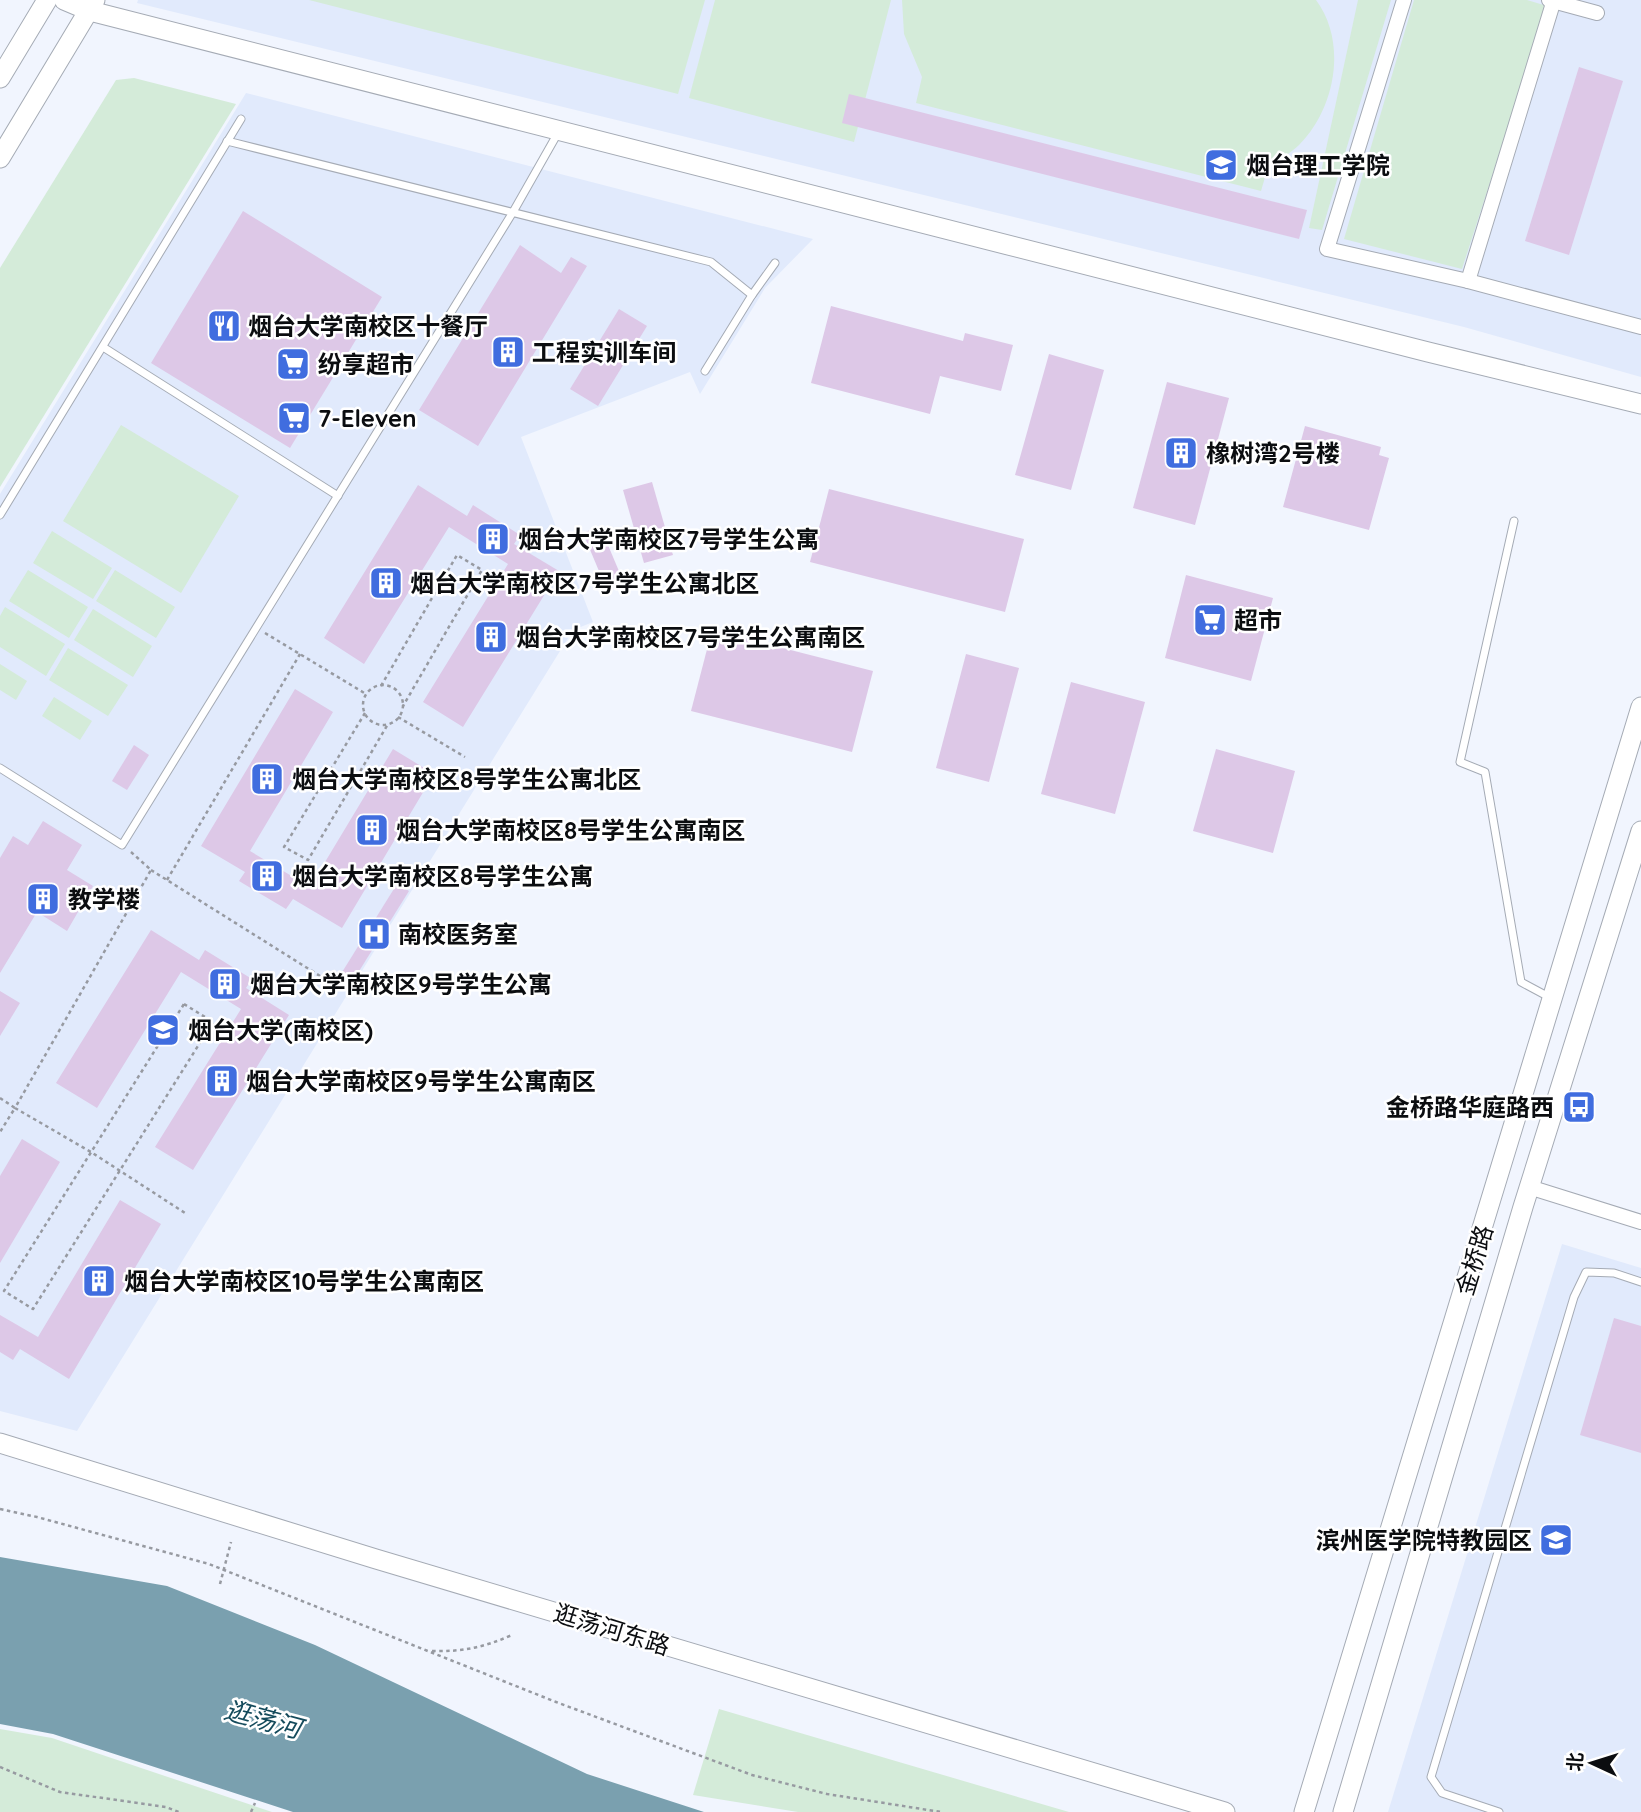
<svg xmlns="http://www.w3.org/2000/svg" width="1641" height="1812" font-family="Quicksand,'Noto Sans SC',sans-serif">
<rect width="100%" height="100%" fill="#f1f5fe"/>
<g fill="#e1eafc">
<polygon points="138,0 1641,0 1641,377 1464,327 137,3"/>
<polygon points="246,93 813,239 765,288 700,394 690,372 521,437 593,622 573,630 77,1431 0,1411 0,494"/>
<polygon points="1562,1244 1641,1268 1641,1812 1388,1812"/>
</g>
<g fill="#d4ebd9">
<polygon points="309,0 705,0 678,94"/>
<polygon points="715,0 891,0 854,142 689,98"/>
<path d="M 902,0 L 1316,0 C 1348,43 1335,109 1299,145 C 1290,154 1278,160 1268,167 L 1261,191 L 916,103 L 922,77 L 904,34 Z"/>
<polygon points="1358,0 1391,0 1322,230 1309,228"/>
<polygon points="1414,0 1527,0 1547,6 1462,269 1344,239"/>
<polygon points="134,78 236,104 0,487 0,268 116,80"/>
<polygon points="121,425 239,496 181,593 63,521"/>
<polygon points="52,531 112,568 93,599 33,563"/>
<polygon points="28,570 88,607 69,638 9,601"/>
<polygon points="115,570 175,607 156,638 96,601"/>
<polygon points="5,607 65,644 46,676 0,647 0,616"/>
<polygon points="93,609 152,646 133,677 74,640"/>
<polygon points="68,648 128,685 108,716 49,680"/>
<polygon points="0,664 27,681 16,700 0,690"/>
<polygon points="54,697 92,721 80,740 42,716"/>
<polygon points="719,1709 1069,1812 798,1812 693,1795"/>
<polygon points="0,1729 52,1738 272,1812 0,1812"/>
</g>
<polygon fill="#7aa0af" points="0,1557 167,1586 315,1645 587,1774 704,1812 293,1812 53,1734 0,1724"/>
<g fill="#ddc8e7">
<polygon points="1579,67 1623,81 1569,255 1525,241"/>
<polygon points="849,94 1307,210 1299,239 842,123"/>
<polygon points="243,211 382,297 290,448 151,363"/>
<polygon points="520,245 561,273 571,257 587,266 478,446 419,410"/>
<polygon points="831,306 963,341 965,333 1013,345 1001,391 940,376 930,414 811,383"/>
<polygon points="619,309 647,326 598,406 570,389"/>
<polygon points="1049,354 1104,370 1071,490 1015,475"/>
<polygon points="1167,382 1229,398 1195,525 1133,508"/>
<polygon points="1305,426 1381,447 1379,455 1389,458 1369,530 1283,507"/>
<polygon points="652,482 673,555 644,563 623,490"/>
<polygon points="418,485 467,516 473,505 520,535 514,544 559,571 463,727 423,702 508,564 449,527 364,664 324,638"/>
<polygon points="829,489 1024,539 1005,612 810,562"/>
<polygon points="600,526 621,576 604,583 583,533"/>
<polygon points="1186,575 1273,598 1251,681 1165,658"/>
<polygon points="712,630 873,671 852,752 691,711"/>
<polygon points="966,654 1019,668 989,782 936,768"/>
<polygon points="1071,682 1145,702 1115,814 1041,794"/>
<polygon points="295,689 333,712 250,851 310,887 393,749 434,774 342,928 293,899 286,909 239,881 245,872 201,846"/>
<polygon points="134,745 149,755 127,790 112,781"/>
<polygon points="1216,749 1295,771 1273,853 1193,831"/>
<polygon points="43,821 82,845 67,870 93,886 67,931 37,912 0,973 0,858 13,836 28,845"/>
<polygon points="397,884 409,891 351,984 339,977"/>
<polygon points="151,930 199,960 205,950 252,979 246,988 289,1015 193,1170 155,1147 241,1009 181,972 97,1108 56,1083"/>
<polygon points="0,991 20,1003 0,1036"/>
<polygon points="22,1139 60,1162 0,1263 0,1176"/>
<polygon points="120,1200 161,1224 69,1379 20,1349 13,1360 0,1352 0,1315 38,1337"/>
<polygon points="1614,1318 1641,1326 1641,1453 1580,1435"/>
</g>
<g fill="none" stroke-linecap="round" stroke-linejoin="round">
<defs>
<g id="lane">
<polyline points="227,141 711,262 752,295"/>
<polyline points="103,347 338,496"/>
<polyline points="705,371 752,295 775,263"/>
<polyline points="0,515 241,119"/>
<polyline points="1514,521 1460,762 1485,772 1521,982 1549,997"/>
<polyline points="0,768 122,845 513,212 559,131"/>
<polyline points="1499,1812 1442,1793 1431,1777 1574,1297 1586,1272 1614,1273 1641,1282"/>
</g>
<g id="street">
<polyline points="1404,0 1327,249 1468,281 1641,327"/>
<polyline points="1549,0 1597,13"/>
<polyline points="1468,281 1554,0"/>
<polyline points="1529,1187 1641,1222"/>
</g>
<g id="secondary">
<polyline points="64,0 90,11 1428,352 1641,404"/>
<polyline points="0,78 47,0"/>
<polyline points="0,158 95,0"/>
<polyline points="0,1443 376,1559 1225,1812"/>
<polyline points="1304,1812 1641,707"/>
<polyline points="1343,1812 1523,1207 1641,831"/>
</g>
</defs>
<use href="#lane" stroke="#a5abb5" stroke-width="9"/>
<use href="#street" stroke="#a5abb5" stroke-width="16"/>
<use href="#secondary" stroke="#a5abb5" stroke-width="21"/>
<g stroke="#979aa1" stroke-width="2.5" stroke-dasharray="3.5 3.5" stroke-linecap="butt">
<polyline points="265,633 366,694"/>
<circle cx="383" cy="705" r="20"/>
<polyline points="381,686 457,555 482,570 403,706"/>
<polyline points="365,713 284,847 308,860 388,724"/>
<polyline points="398,717 465,757"/>
<polyline points="131,852 151,870 15,1108 91,1152 185,1213"/>
<polyline points="151,870 320,976"/>
<polyline points="167,880 300,654"/>
<polygon points="184,1004 213,1022 33,1309 4,1291"/>
<polyline points="0,1098 15,1108 0,1132"/>
<polyline points="0,1509 37,1517 209,1564 556,1702 752,1775 827,1794 941,1812"/>
<polyline points="220,1584 231,1542"/>
<path d="M 432,1651 C 462,1652 485,1647 512,1635"/>
<polyline points="0,1767 60,1792 166,1807 179,1812"/>
<polyline points="251,1812 255,1803"/>
</g>
<use href="#lane" stroke="#fff" stroke-width="7"/>
<use href="#street" stroke="#fff" stroke-width="14"/>
<use href="#secondary" stroke="#fff" stroke-width="19"/>
</g>
<defs>
<symbol id="university-square" viewBox="-11 -11 22 22"><rect x="-9" y="-9" width="18" height="18" rx="4" fill="#406ddf" stroke="#fff"/><path d="M0-5L7-2L0 1L-7-2ZM-4 1L0 2.5L4 1V4Q0 6-4 4Z" fill="#fff"/></symbol>
<symbol id="restaurant-square" viewBox="-11 -11 22 22"><rect x="-9" y="-9" width="18" height="18" rx="4" fill="#406ddf" stroke="#fff"/><path d="M-5-6h1v4h1v-4h1v4h1v-4h1v5L-1.5 .5V6h-2V.5L-5-1ZM5-6V6H3V1.5H1.5Q1.5-4 5-6Z" fill="#fff"/></symbol>
<symbol id="building-square" viewBox="-11 -11 22 22"><rect x="-9" y="-9" width="18" height="18" rx="4" fill="#406ddf" stroke="#fff"/><path d="M-4-6H4V6H1V3H-1V6H-4ZM-2.5-4.3h1.7v1.8h-1.7ZM.8-4.3h1.7v1.8H.8ZM-2.5-1h1.7V.8h-1.7ZM.8-1h1.7V.8H.8Z" fill="#fff"/></symbol>
<symbol id="supermarket-square" viewBox="-11 -11 22 22"><rect x="-9" y="-9" width="18" height="18" rx="4" fill="#406ddf" stroke="#fff"/><path d="M-6-5.5h2.5l.6 2H6L4.5 2H-2.5L-4.4-4H-6ZM-1.5 3.2a1.3 1.3 0 1 0 .1 0ZM3 3.2a1.3 1.3 0 1 0 .1 0Z" fill="#fff"/></symbol>
<symbol id="hospital-square" viewBox="-11 -11 22 22"><rect x="-9" y="-9" width="18" height="18" rx="4" fill="#406ddf" stroke="#fff"/><path d="M-5-5h3v3.5h4V-5h3V5h-3V1.5h-4V5h-3Z" fill="#fff"/></symbol>
<symbol id="bus-square" viewBox="-11 -11 22 22"><rect x="-9" y="-9" width="18" height="18" rx="4" fill="#406ddf" stroke="#fff"/><path d="M-5-6H5V4H4V6H2V4H-2V6H-4V4H-5ZM-3.5-4V0h7V-4ZM-3.5 1.2v1.5H-2V1.2ZM2 1.2v1.5H3.5V1.2Z" fill="#fff"/></symbol>
<symbol id="school-square" viewBox="-11 -11 22 22"><rect x="-9" y="-9" width="18" height="18" rx="4" fill="#406ddf" stroke="#fff"/><path d="M0-5L7-2L0 1L-7-2ZM-4 1L0 2.5L4 1V4Q0 6-4 4Z" fill="#fff"/></symbol>
</defs>
<g fill-rule="evenodd">
<use href="#university-square" x="1202" y="146" width="38" height="38"/>
<use href="#restaurant-square" x="205" y="307" width="38" height="38"/>
<use href="#building-square" x="489" y="333" width="38" height="38"/>
<use href="#supermarket-square" x="274" y="345" width="38" height="38"/>
<use href="#supermarket-square" x="275" y="399" width="38" height="38"/>
<use href="#building-square" x="1162" y="434" width="38" height="38"/>
<use href="#building-square" x="474" y="520" width="38" height="38"/>
<use href="#building-square" x="367" y="564" width="38" height="38"/>
<use href="#supermarket-square" x="1191" y="601" width="38" height="38"/>
<use href="#building-square" x="472" y="618" width="38" height="38"/>
<use href="#building-square" x="248" y="760" width="38" height="38"/>
<use href="#building-square" x="353" y="811" width="38" height="38"/>
<use href="#building-square" x="248" y="857" width="38" height="38"/>
<use href="#building-square" x="24" y="880" width="38" height="38"/>
<use href="#hospital-square" x="355" y="915" width="38" height="38"/>
<use href="#building-square" x="206" y="965" width="38" height="38"/>
<use href="#university-square" x="144" y="1011" width="38" height="38"/>
<use href="#building-square" x="203" y="1062" width="38" height="38"/>
<use href="#bus-square" x="1560" y="1088" width="38" height="38"/>
<use href="#building-square" x="80" y="1262" width="38" height="38"/>
<use href="#school-square" x="1537" y="1521" width="38" height="38"/>
</g>
<g text-anchor="middle" dominant-baseline="central" stroke-width="5" stroke-linejoin="round" paint-order="stroke">
<g font-size="24" font-weight="bold" fill="#0b0d10" stroke="#fff" text-anchor="start">
<text x="1246" y="165">烟台理工学院</text>
<text x="248" y="326">烟台大学南校区十餐厅</text>
<text x="532" y="352">工程实训车间</text>
<text x="318" y="364">纷享超市</text>
<text x="318" y="418">7-Eleven</text>
<text x="1206" y="453">橡树湾2号楼</text>
<text x="518" y="539">烟台大学南校区7号学生公寓</text>
<text x="410" y="583">烟台大学南校区7号学生公寓北区</text>
<text x="1234" y="620">超市</text>
<text x="516" y="637">烟台大学南校区7号学生公寓南区</text>
<text x="292" y="779">烟台大学南校区8号学生公寓北区</text>
<text x="396" y="830">烟台大学南校区8号学生公寓南区</text>
<text x="292" y="876">烟台大学南校区8号学生公寓</text>
<text x="68" y="899">教学楼</text>
<text x="398" y="934">南校医务室</text>
<text x="250" y="984">烟台大学南校区9号学生公寓</text>
<text x="188" y="1030">烟台大学(南校区)</text>
<text x="246" y="1081">烟台大学南校区9号学生公寓南区</text>
<text x="1554" y="1107" text-anchor="end">金桥路华庭路西</text>
<text x="124" y="1281">烟台大学南校区10号学生公寓南区</text>
<text x="1532" y="1540" text-anchor="end">滨州医学院特教园区</text>
</g>
<g font-size="24" fill="#0b0d10" stroke="#fff">
<text transform="translate(1474 1260) rotate(-73)">金桥路</text>
<text transform="translate(612 1629) rotate(17)">逛荡河东路</text>
</g>
<g font-size="26" font-style="italic" fill="#154b5c" stroke="#fff">
<text transform="translate(263 1719) rotate(15)">逛荡河</text>
</g>
</g>
<g transform="translate(1592 1763) rotate(274)" stroke="#ffffff" stroke-width="5" paint-order="stroke">
<path d="M0-5L12 26L0 18L-12 26Z" fill="#0b0d10"/>
<text y="-10" font-size="19" font-weight="bold" text-anchor="middle" fill="#0b0d10">北</text>
</g>
</svg>
